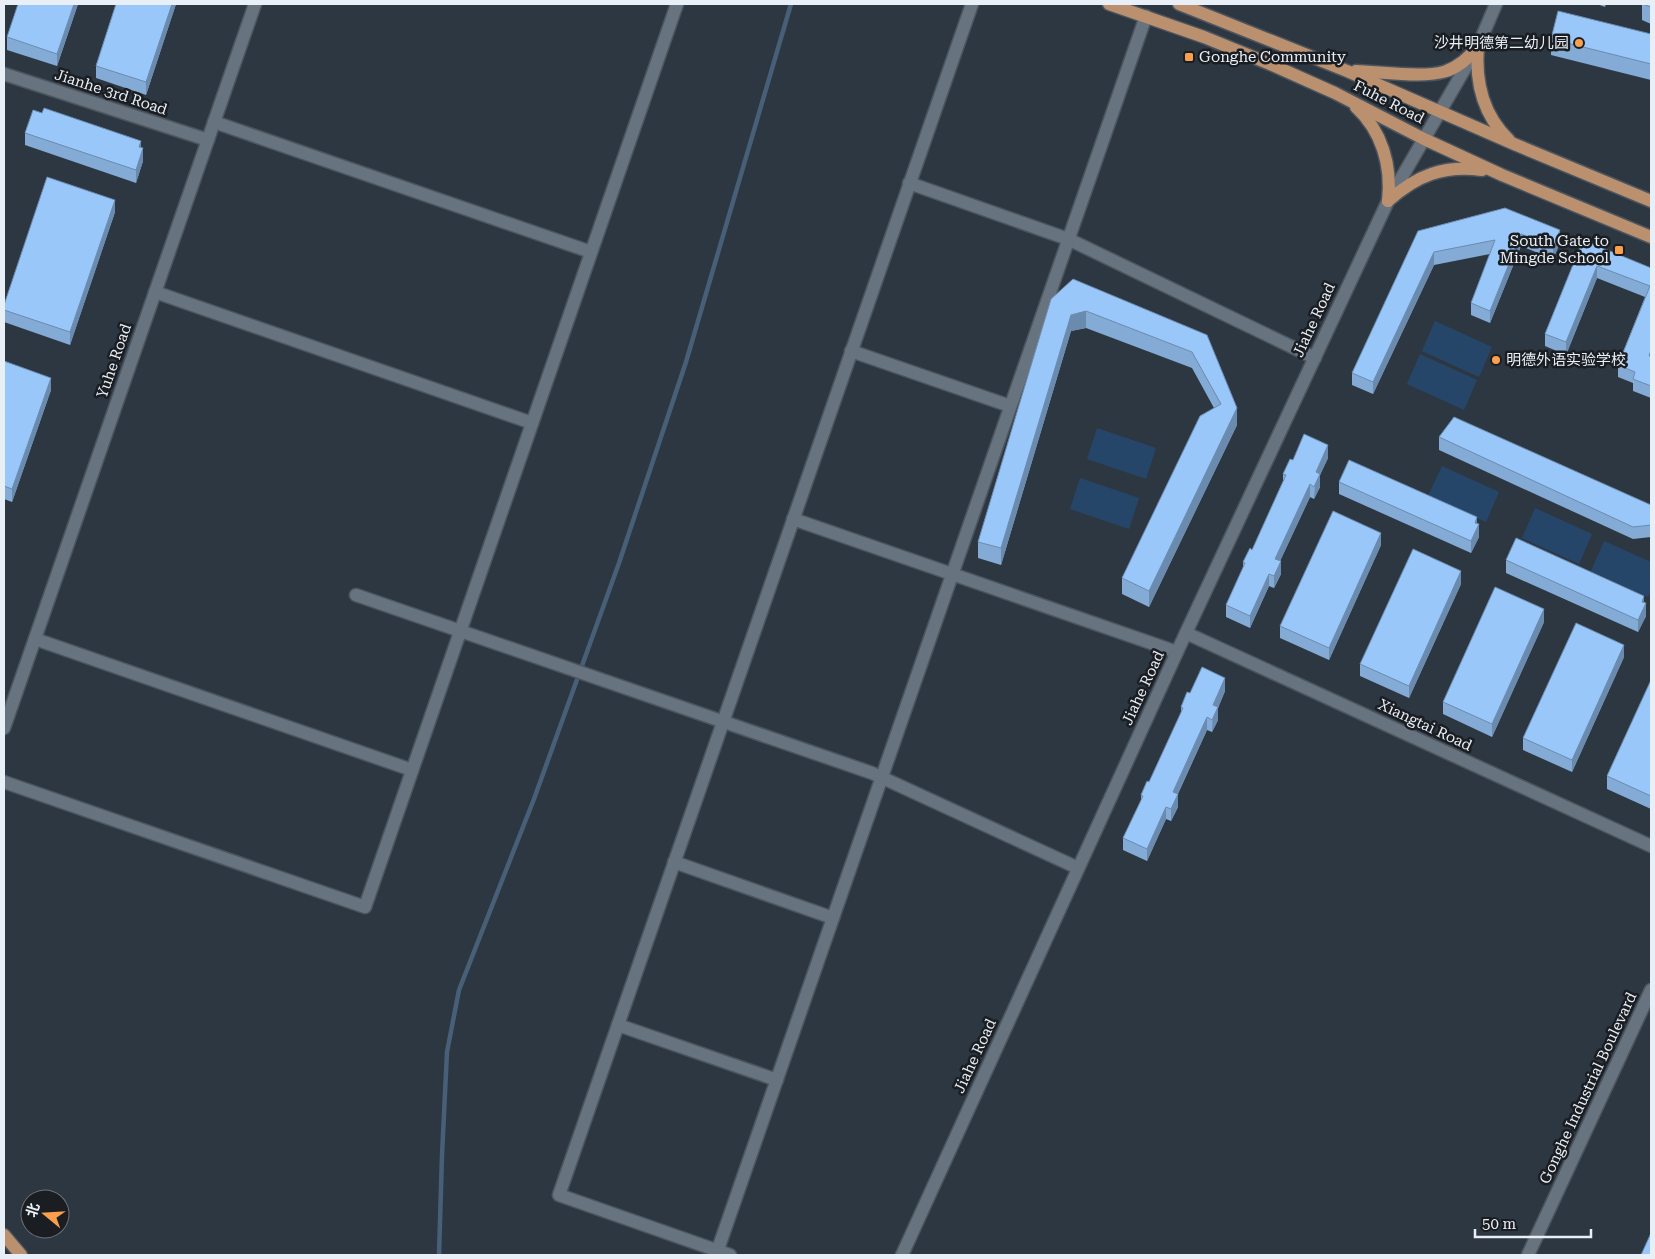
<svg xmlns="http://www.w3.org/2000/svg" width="1655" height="1259" font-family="'Roboto Serif','Noto Sans SC',serif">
<rect width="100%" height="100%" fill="#2d3742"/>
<g fill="#264669">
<polygon points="1435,321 1492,347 1479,377 1422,351"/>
<polygon points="1420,354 1477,380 1464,410 1407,384"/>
<polygon points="1097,428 1156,448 1146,479 1087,459"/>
<polygon points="1442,466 1499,492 1486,522 1428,496"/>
<polygon points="1080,478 1139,498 1129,529 1070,509"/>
<polygon points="1535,508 1592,534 1579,564 1522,538"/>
<polygon points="1604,541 1651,562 1651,590 1648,597 1591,571"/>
</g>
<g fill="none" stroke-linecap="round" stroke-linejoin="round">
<polyline stroke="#486077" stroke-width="4.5" points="439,1255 442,1155 447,1052 459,990 534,799 619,563 686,362 791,4"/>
<defs>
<g id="minor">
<polyline points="4,74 208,140"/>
<polyline points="214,122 591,252"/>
<polyline points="909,183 1068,239 1315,358"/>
<polyline points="155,292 532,423"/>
<polyline points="851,351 1010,406"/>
<polyline points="793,519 1177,652"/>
<polyline points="356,595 872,773 1078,868"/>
<polyline points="1186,633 1651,846"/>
<polyline points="35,639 412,770"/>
<polyline points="4,728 255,4"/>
<polyline points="4,782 365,907 677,4"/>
<polyline points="674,862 833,918"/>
<polyline points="618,1025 777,1080"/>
<polyline points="716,1255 1146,16"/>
<polyline points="730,1255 559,1195 972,4"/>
<polyline points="902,1255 1177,652 1388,201 1478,46 1496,4"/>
<polyline points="1528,1255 1651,990"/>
</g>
<g id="major">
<polyline points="1109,4 1204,37 1270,64 1335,93 1424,139 1502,175 1651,237"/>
<polyline points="1179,4 1347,71 1514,144 1651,201"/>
<path d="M 1478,46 C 1475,81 1483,115 1509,140"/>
<path d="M 1356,71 C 1371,72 1387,73 1402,74 C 1436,76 1456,75 1478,46"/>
<path d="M 1356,107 C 1382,131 1392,166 1388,201"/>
<path d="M 1388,201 C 1417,175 1444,165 1482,170"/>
<polyline points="4,1235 21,1255"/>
</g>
</defs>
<use href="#minor" stroke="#4c555e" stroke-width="15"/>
<use href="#major" stroke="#4c555e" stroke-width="15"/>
<use href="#minor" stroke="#67737f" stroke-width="12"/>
<use href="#major" stroke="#bb906e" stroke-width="12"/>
</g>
<g fill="#84abd6">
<polygon points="78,4 57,66 7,50 7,37"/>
<polygon points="116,4 176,4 146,95 96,78 96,66"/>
<polygon points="1597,4 1606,4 1605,7"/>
<polygon points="1642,4 1651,4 1651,24 1642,20"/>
<polygon points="1651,34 1651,80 1551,55 1551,39"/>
<polygon points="25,133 141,148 143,161 136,183 25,145"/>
<polygon points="1505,208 1560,243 1553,259 1521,246 1490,323 1471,315 1471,303 1490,254 1434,265 1373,394 1352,385 1352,373 1418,231"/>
<polygon points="115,212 70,345 4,322 4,305"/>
<polygon points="1583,240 1651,268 1651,398 1633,391 1633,383 1618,377 1618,365 1645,297 1597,278 1566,355 1545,346 1545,334"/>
<polygon points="1051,299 1207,335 1237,425 1149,607 1122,594 1122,578 1214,408 1192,368 1086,328 1071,331 1001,565 978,558 978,542"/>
<polygon points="4,361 51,390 12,502 4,499"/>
<polygon points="1439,437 1651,505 1651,537 1633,539 1439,450"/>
<polygon points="1328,458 1320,475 1320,487 1314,499 1310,497 1280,561 1281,574 1274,588 1269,586 1250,628 1226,617 1226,605 1243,568 1243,562 1252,550 1283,481 1283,474 1293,460"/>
<polygon points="1339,482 1477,524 1479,537 1471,553 1339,494"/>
<polygon points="1381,545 1329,660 1280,638 1280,626"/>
<polygon points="1506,560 1644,603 1646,616 1638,632 1506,573"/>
<polygon points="1461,584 1409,698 1360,676 1360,664"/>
<polygon points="1544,622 1492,737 1443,714 1443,702"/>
<polygon points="1624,657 1572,772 1523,750 1523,738"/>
<polygon points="1651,680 1651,809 1607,789 1607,776"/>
<polygon points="1225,691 1218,708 1218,720 1212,732 1207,730 1178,794 1178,807 1171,821 1166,819 1147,861 1123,850 1123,838 1141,801 1141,795 1149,782 1181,714 1181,707 1190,693"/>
</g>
<g fill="#6b8bae">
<polygon points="74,4 78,4 57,66 57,54"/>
<polygon points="172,4 176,4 146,95 146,82"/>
<polygon points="141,141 141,153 143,148 143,161 136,183 136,170 139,147"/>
<polygon points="115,200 115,212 70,345 70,332"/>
<polygon points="1560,230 1560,243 1553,259 1553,247"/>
<polygon points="1521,234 1521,246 1490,323 1490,311"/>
<polygon points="1434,252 1434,265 1373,394 1373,382"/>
<polygon points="1597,266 1597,278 1566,355 1566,342"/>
<polygon points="1086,311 1086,328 1071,331 1001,565 1001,548 1071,315"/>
<polygon points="51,378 51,390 12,502 12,489"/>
<polygon points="1237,408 1237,425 1149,607 1149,591"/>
<polygon points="1328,445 1328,458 1320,475 1320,487 1314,499 1316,472"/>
<polygon points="1310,484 1310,497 1275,572 1275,559"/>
<polygon points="1477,517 1477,527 1479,524 1479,537 1471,553 1471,541 1475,523"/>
<polygon points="1381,533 1381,545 1329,660 1329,648"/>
<polygon points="1281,561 1281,574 1274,588 1274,576"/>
<polygon points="1461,571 1461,584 1409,698 1409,686"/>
<polygon points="1269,574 1269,586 1250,628 1250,616"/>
<polygon points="1644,596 1644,606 1646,603 1646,616 1638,632 1638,620 1642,602"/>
<polygon points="1544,609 1544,622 1492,737 1492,724"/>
<polygon points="1624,645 1624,657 1572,772 1572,760"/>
<polygon points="1225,678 1225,691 1218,708 1218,720 1212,732 1213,705"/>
<polygon points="1207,717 1207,730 1173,804 1173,792"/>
<polygon points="1178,794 1178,807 1171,821 1171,809"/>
<polygon points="1166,807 1166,819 1147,861 1147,849"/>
</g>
<g fill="#99c7f9" stroke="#6b8bae">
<polygon points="18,4 74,4 57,54 7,37"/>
<polygon points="116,4 172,4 146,82 96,66"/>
<polygon points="1642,4 1651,4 1651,7"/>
<polygon points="1558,11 1651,34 1651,64 1551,39"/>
<polygon points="44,108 141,141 139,147 143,148 136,170 25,133 33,110 42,113"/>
<polygon points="47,177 115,200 70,332 4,310 4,305"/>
<polygon points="1505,208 1560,230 1553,247 1521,234 1490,311 1471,303 1495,240 1434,252 1373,382 1352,373 1418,231"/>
<polygon points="1583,240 1651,268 1651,350 1649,356 1651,356 1651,386 1633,379 1635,372 1618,365 1650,286 1597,266 1566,342 1545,334"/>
<polygon points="1073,279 1207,335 1237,408 1149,591 1122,578 1200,416 1221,404 1192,352 1086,311 1071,315 1001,548 978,542 1051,299"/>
<polygon points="4,361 51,378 12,489 4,486"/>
<polygon points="1454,417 1651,505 1651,525 1633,527 1439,437"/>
<polygon points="1304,434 1328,445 1316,472 1320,474 1314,487 1310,484 1275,559 1281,561 1274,576 1269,574 1250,616 1226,605 1245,563 1243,562 1250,548 1252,550 1286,475 1283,474 1290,459 1293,460"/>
<polygon points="1349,460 1477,517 1475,523 1479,524 1471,541 1339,482"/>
<polygon points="1333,511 1381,533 1329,648 1280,626"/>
<polygon points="1516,538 1644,596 1642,602 1646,603 1638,620 1506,560"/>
<polygon points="1413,549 1461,571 1409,686 1360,664"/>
<polygon points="1495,587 1544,609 1492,724 1443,702"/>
<polygon points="1576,623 1624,645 1572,760 1523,738"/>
<polygon points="1202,667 1225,678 1213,705 1218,707 1212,720 1207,717 1173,792 1178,794 1171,809 1166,807 1147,849 1123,838 1143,796 1141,795 1147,781 1149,782 1183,708 1181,707 1187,692 1190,693"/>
<polygon points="1651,680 1651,796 1607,776"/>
<polygon points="1651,1233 1651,1255 1641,1255"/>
</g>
<g fill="#fa9f4e" stroke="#1a1e23" stroke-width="2">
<circle cx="1579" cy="43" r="5"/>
<rect x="1184" y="52" width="10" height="10" rx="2.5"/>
<rect x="1614" y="245" width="10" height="10" rx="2.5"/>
<circle cx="1496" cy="360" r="5"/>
</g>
<g text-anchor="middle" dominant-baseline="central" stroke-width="5" stroke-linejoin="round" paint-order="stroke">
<g font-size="15" fill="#e9eff6" stroke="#1a1e23" text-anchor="end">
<text x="1569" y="43">沙井明德第二幼儿园</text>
<text x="1199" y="57" text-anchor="start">Gonghe Community</text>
<text x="1609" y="241">South Gate to<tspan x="1609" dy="17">Mingde School</tspan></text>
<text x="1506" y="360" text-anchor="start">明德外语实验学校</text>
</g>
<g font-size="15" fill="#e9eff6" stroke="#1a1e23">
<text transform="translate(111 92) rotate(18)">Jianhe 3rd Road</text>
<text transform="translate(1389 102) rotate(27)">Fuhe Road</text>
<text transform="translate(1314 320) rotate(-65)">Jiahe Road</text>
<text transform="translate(114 361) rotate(-71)">Yuhe Road</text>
<text transform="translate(1143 688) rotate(-65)">Jiahe Road</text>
<text transform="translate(1425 725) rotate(25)">Xiangtai Road</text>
<text transform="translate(975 1056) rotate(-65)">Jiahe Road</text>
<text transform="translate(1588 1088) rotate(-65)">Gonghe Industrial Boulevard</text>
</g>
</g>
<rect width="1655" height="1259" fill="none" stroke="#e9eff6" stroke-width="10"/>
<g transform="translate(45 1214) rotate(288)"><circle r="24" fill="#1a1e23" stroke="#6d7277"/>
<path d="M0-4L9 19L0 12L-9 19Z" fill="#fa9f4e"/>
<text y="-8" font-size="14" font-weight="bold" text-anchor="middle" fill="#e9eff6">北</text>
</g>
<path d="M1475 1229v8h116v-8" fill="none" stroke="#e9eff6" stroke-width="2.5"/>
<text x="1482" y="1229" font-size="15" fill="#e9eff6" stroke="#1a1e23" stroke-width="4" paint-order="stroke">50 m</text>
</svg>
